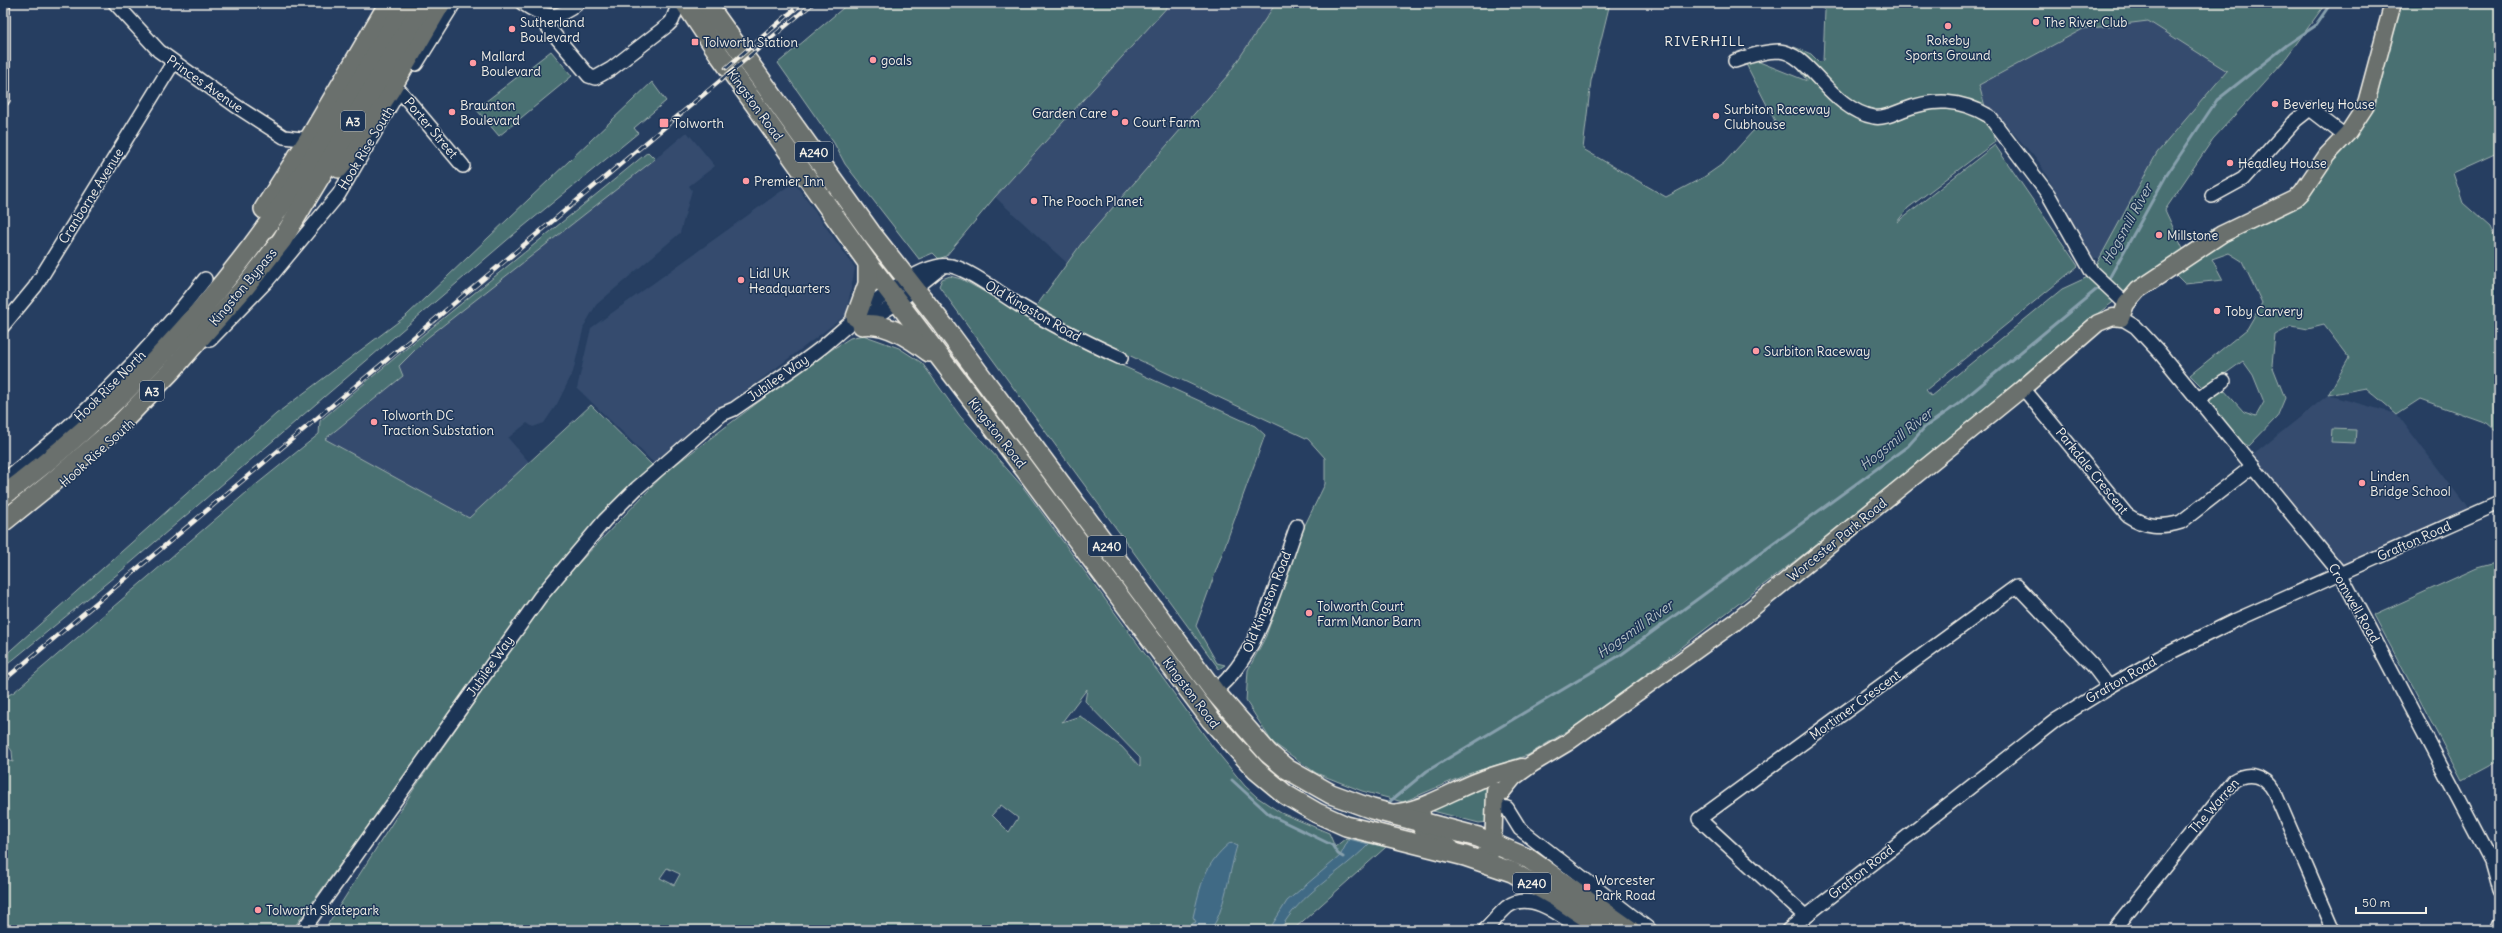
<svg xmlns="http://www.w3.org/2000/svg" width="2502" height="933" font-family="Delius,sans-serif">
<rect width="100%" height="100%" fill="#263e61"/>
<filter id="ink" filterUnits="userSpaceOnUse"><feTurbulence type="fractalNoise" baseFrequency=".025" numOctaves="2"/><feDisplacementMap in="SourceGraphic" scale="8" xChannelSelector="R" yChannelSelector="G"/><feConvolveMatrix kernelMatrix="1 2 1 2 8 2 1 2 1" color-interpolation-filters="sRGB"/></filter>
<g filter="url(#ink)">
<g fill="#344b6e">
<polygon points="1171,3 1276,3 1228,75 1081,244 1067,263 995,197"/>
<polygon points="2148,21 2227,71 2157,153 2100,258 2093,258 2039,162 2000,118 1985,105 1979,85 2083,29"/>
<polygon points="687,132 715,166 689,186 692,190 680,233 596,305 584,326 573,372 557,404 544,423 533,427 527,423 508,438 529,462 470,518 325,439 403,376 392,359 648,152 655,159"/>
<polygon points="794,182 855,268 846,315 706,421 656,465 577,388 591,328"/>
<polygon points="2328,395 2397,414 2470,511 2346,568 2253,455"/>
</g>
<g fill="#486f72" stroke="#9eb0ad" fill-rule="evenodd">
<polygon points="849,3 1171,3 995,197 946,256 939,259 933,253 919,259 845,164 834,143 778,63"/>
<path d="M 1276,3 L 1610,3 L 1591,81 L 1583,149 L 1666,197 L 1704,177 L 1724,163 L 1753,131 L 1775,121 L 1746,64 L 1752,59 L 1807,81 L 1794,63 L 1794,47 L 1811,54 L 1819,62 L 1823,61 L 1825,10 L 1814,3 L 2326,3 L 2283,62 L 2213,139 L 2165,210 L 2183,249 L 2214,228 L 2217,233 L 2153,273 L 2082,325 L 1905,477 L 1590,717 L 1528,755 L 1468,774 L 1403,802 L 1362,791 L 1316,773 L 1272,742 L 1246,701 L 1248,670 L 1266,636 L 1304,527 L 1325,484 L 1325,458 L 1308,439 L 1090,337 L 1035,308 L 1081,244 L 1228,75 ZM 2148,21 L 2227,71 L 2157,153 L 2090,276 L 2062,289 L 1931,396 L 1926,390 L 2078,266 L 1995,145 L 1897,222 L 1908,208 L 1995,142 L 1979,85 L 2083,29 Z"/>
<polygon points="2400,3 2499,3 2499,152 2453,173 2463,203 2490,227 2499,246 2499,433 2487,423 2420,399 2397,414 2366,388 2328,395 2349,358 2324,325 2308,329 2292,326 2275,335 2272,365 2285,398 2277,417 2249,446 2239,441 2210,402 2213,394 2223,389 2244,412 2256,416 2264,402 2253,375 2243,361 2204,389 2190,375 2247,329 2262,303 2242,261 2229,253 2212,259 2223,280 2185,284 2173,272 2237,232 2291,206 2335,152 2359,132 2375,100"/>
<polygon points="551,51 572,76 499,136 476,109"/>
<polygon points="652,82 666,101 634,128 638,133 513,235 120,572 3,668 3,657 276,414 406,316"/>
<path d="M 648,152 L 655,159 L 427,338 L 399,366 L 403,376 L 325,439 L 469,518 L 591,405 L 654,467 L 538,593 L 292,930 L 3,930 L 3,759 L 13,762 L 12,751 L 3,739 L 3,698 L 14,692 L 247,492 L 319,434 L 320,421 C 427,329 539,242 648,152 Z"/>
<polygon points="950,276 961,279 1105,358 1255,426 1265,435 1196,626 1217,663 1225,665 1219,669 939,286 942,279"/>
<path d="M 863,335 L 899,348 L 922,363 L 960,416 L 1023,487 L 1213,747 L 1245,786 L 1257,797 L 1281,813 L 1329,833 L 1335,847 L 1346,838 L 1386,847 L 1294,929 L 1296,930 L 324,930 L 414,789 L 551,592 L 667,471 L 809,364 L 850,338 ZM 1087,689 L 1085,701 L 1140,758 L 1140,767 L 1122,747 L 1080,716 L 1062,722 ZM 1001,805 L 1018,818 L 1009,832 L 992,815 ZM 667,868 L 680,874 L 674,885 L 660,878 Z"/>
<polygon points="2332,429 2356,430 2355,443 2331,442"/>
<polygon points="2499,562 2499,760 2462,780 2374,615 2477,568"/>
<polygon points="1479,786 1485,787 1490,793 1488,822 1479,823 1433,811"/>
</g>
<g fill="#3f6a85" stroke="#87a0ad">
<path d="M 1349,839 L 1369,844 C 1340,874 1300,893 1280,930 L 1269,930 L 1287,901 L 1340,856 Z"/>
<path d="M 1231,842 L 1237,846 C 1231,864 1223,918 1211,928 C 1207,932 1196,930 1190,930 L 1191,924 L 1196,922 L 1193,917 C 1201,884 1204,864 1231,842 Z"/>
</g>
<g fill="none" stroke-linecap="round" stroke-linejoin="round">
<g stroke="#87a0ad" stroke-width="3">
<polyline points="2107,282 2166,176 2217,100 2287,45 2315,26 2331,3"/>
<polyline points="1232,780 1270,815 1332,845 1338,854 1343,857"/>
<polyline points="1388,803 1427,771 1622,654 1908,446 1925,427 1958,404 2102,285"/>
</g>
<defs>
<g id="minor">
<polyline points="115,3 159,51 236,106 284,137 302,139 311,136"/>
<path d="M 522,3 C 544,18 557,21 578,3"/>
<polyline points="545,15 547,26 589,76 595,78 611,69 668,25 672,21 679,3"/>
<path d="M 1735,61 C 1749,56 1764,51 1779,51 C 1810,53 1830,109 1874,117 C 1883,119 1895,113 1903,110 C 1934,98 1960,99 1989,116 L 2048,194 L 2092,272 L 2126,304"/>
<polyline points="416,64 454,3"/>
<polyline points="400,91 463,166"/>
<polyline points="3,99 3,3"/>
<polyline points="2212,196 2243,179 2296,120 2310,109 2345,136"/>
<polyline points="2121,318 2136,327 2160,353 2340,573 2491,861 2499,890"/>
<polyline points="862,325 897,303 943,266"/>
<polyline points="3,326 35,287 173,63"/>
<polyline points="210,340 267,281 339,194 396,96"/>
<path d="M 2023,388 L 2127,515 C 2145,527 2161,528 2181,522 L 2253,466"/>
<polyline points="2198,399 2224,381"/>
<path d="M 3,481 C 80,422 146,355 205,279"/>
<path d="M 1214,691 C 1259,658 1278,577 1297,526"/>
<polyline points="1495,806 1507,808 1520,829 1650,930"/>
<polyline points="1805,916 1699,819 2017,586 2093,666 2109,687"/>
<path d="M 303,930 L 540,597 L 605,520 L 637,488 L 722,414 L 734,409 C 763,389 793,370 821,348 C 848,326 915,259 951,266 C 969,269 1002,295 1019,305 C 1052,325 1086,342 1121,358"/>
<path d="M 1485,930 C 1492,923 1499,914 1507,907 C 1530,889 1563,917 1582,930"/>
<polyline points="1788,930 2056,720 2109,687 2159,658 2234,621 2499,503"/>
<path d="M 2114,930 L 2233,781 C 2248,771 2265,775 2274,791 L 2334,930"/>
<polyline points="2498,930 2499,925"/>
</g>
<g id="major">
<polyline points="1496,799 1514,777 1532,764 1567,743 1734,623 2023,388 2098,323 2113,317 2121,318 2126,304 2138,290 2222,234 2295,199 2302,192 2327,155 2348,133 2365,107 2393,3"/>
<path d="M 1390,813 C 1422,811 1449,792 1478,781 C 1492,775 1508,771 1522,767"/>
<path d="M 1422,814 C 1412,832 1438,841 1451,848"/>
<polyline points="1477,859 1493,850 1495,790"/>
</g>
<g id="highway">
<polyline points="685,3 719,54 868,263 1012,452 1211,720 1256,770 1286,795 1317,813 1346,826 1465,856 1512,872 1556,897 1606,930"/>
<polyline points="706,3 871,233 944,326 1214,691 1268,753 1287,769 1331,794 1372,809 1478,837 1529,859 1630,930"/>
<polyline points="339,168 390,90 441,3"/>
<polyline points="264,209 311,136 389,3"/>
<polyline points="856,317 868,284 868,263"/>
<path d="M 862,325 C 884,321 912,339 929,352"/>
<path d="M 3,496 C 115,413 214,305 292,190 C 333,130 369,66 406,3"/>
<polyline points="3,522 49,485 119,425 171,371 245,287 282,240 424,3"/>
</g>
</defs>
<use href="#minor" stroke="#f4f1e8" stroke-width="16"/>
<use href="#major" stroke="#f4f1e8" stroke-width="19"/>
<use href="#highway" stroke="#f4f1e8" stroke-width="22"/>
<use href="#minor" stroke="#1d3557" stroke-width="13"/>
<use href="#major" stroke="#6a706d" stroke-width="16"/>
<use href="#highway" stroke="#6a706d" stroke-width="19"/>
<defs>
<g id="rail">
<polyline points="726,68 802,3"/>
<polyline points="3,681 813,3"/>
</g>
</defs>
<use href="#rail" stroke="#f4f1e8" stroke-width="4.5"/>
<use href="#rail" stroke="#1d3557" stroke-width="3" stroke-dasharray="9" stroke-linecap="butt"/>
</g>
</g>
<g fill="#ff9aa2" stroke="#1d3557" stroke-width="1.5">
<circle cx="2036" cy="22" r="4"/>
<circle cx="1948" cy="26" r="4"/>
<circle cx="512" cy="29" r="4"/>
<rect x="691" y="38" width="8" height="8" rx="2"/>
<circle cx="873" cy="60" r="4"/>
<circle cx="473" cy="63" r="4"/>
<circle cx="2275" cy="104" r="4"/>
<circle cx="452" cy="112" r="4"/>
<circle cx="1115" cy="113" r="4"/>
<circle cx="1716" cy="116" r="4"/>
<circle cx="1125" cy="122" r="4"/>
<rect x="659" y="118" width="10" height="10" rx="2"/>
<circle cx="2230" cy="163" r="4"/>
<circle cx="746" cy="181" r="4"/>
<circle cx="1034" cy="201" r="4"/>
<circle cx="2159" cy="235" r="4"/>
<circle cx="741" cy="280" r="4"/>
<circle cx="2217" cy="311" r="4"/>
<circle cx="1756" cy="351" r="4"/>
<circle cx="374" cy="422" r="4"/>
<circle cx="2362" cy="483" r="4"/>
<circle cx="1309" cy="613" r="4"/>
<rect x="1583" y="883" width="8" height="8" rx="2"/>
<circle cx="258" cy="910" r="4"/>
</g>
<g text-anchor="middle" dominant-baseline="central" stroke-width="3" stroke-linejoin="round" paint-order="stroke">
<g fill="#1d3557" stroke="#b4b9bc" stroke-width="1">
<rect x="341" y="111" width="24" height="20" rx="3"/>
<rect x="795" y="142" width="38" height="20" rx="3"/>
<rect x="140" y="381" width="24" height="20" rx="3"/>
<rect x="1088" y="536" width="38" height="20" rx="3"/>
<rect x="1513" y="873" width="38" height="20" rx="3"/>
</g>
<g font-size="12" font-weight="bold" fill="#f4f1e8">
<text x="353" y="121">A3</text>
<text x="814" y="152">A240</text>
<text x="152" y="391">A3</text>
<text x="1107" y="546">A240</text>
<text x="1532" y="883">A240</text>
</g>
<g font-size="13" fill="#f4f1e8" stroke="#1d3557" text-anchor="start">
<text x="520" y="22">Sutherland<tspan x="520" dy="15">Boulevard</tspan></text>
<text x="2044" y="22">The River Club</text>
<text x="1948" y="40" text-anchor="middle">Rokeby<tspan x="1948" dy="15">Sports Ground</tspan></text>
<text x="703" y="42">Tolworth Station</text>
<text x="481" y="56">Mallard<tspan x="481" dy="15">Boulevard</tspan></text>
<text x="881" y="60">goals</text>
<text x="2283" y="104">Beverley House</text>
<text x="460" y="105">Braunton<tspan x="460" dy="15">Boulevard</tspan></text>
<text x="1724" y="109">Surbiton Raceway<tspan x="1724" dy="15">Clubhouse</tspan></text>
<text x="1107" y="113" text-anchor="end">Garden Care</text>
<text x="1133" y="122">Court Farm</text>
<text x="673" y="123">Tolworth</text>
<text x="2238" y="163">Headley House</text>
<text x="754" y="181">Premier Inn</text>
<text x="1042" y="201">The Pooch Planet</text>
<text x="2167" y="235">Millstone</text>
<text x="749" y="273">Lidl UK<tspan x="749" dy="15">Headquarters</tspan></text>
<text x="2225" y="311">Toby Carvery</text>
<text x="1764" y="351">Surbiton Raceway</text>
<text x="382" y="415">Tolworth DC<tspan x="382" dy="15">Traction Substation</tspan></text>
<text x="2370" y="476">Linden<tspan x="2370" dy="15">Bridge School</tspan></text>
<text x="1317" y="606">Tolworth Court<tspan x="1317" dy="15">Farm Manor Barn</tspan></text>
<text x="1595" y="880">Worcester<tspan x="1595" dy="15">Park Road</tspan></text>
<text x="266" y="910">Tolworth Skatepark</text>
</g>
<g font-size="13" fill="#f4f1e8" stroke="#1d3557">
<text transform="translate(205 84) rotate(35)">Princes Avenue</text>
<text transform="translate(755 105) rotate(54)">Kingston Road</text>
<text transform="translate(431 128) rotate(50)">Porter Street</text>
<text transform="translate(366 148) rotate(-59)">Hook Rise South</text>
<text transform="translate(91 196) rotate(-58)">Cranborne Avenue</text>
<text transform="translate(243 287) rotate(-50)">Kingston Bypass</text>
<text transform="translate(1033 311) rotate(30)">Old Kingston Road</text>
<text transform="translate(778 378) rotate(-35)">Jubilee Way</text>
<text transform="translate(110 386) rotate(-45)">Hook Rise North</text>
<text transform="translate(997 433) rotate(52)">Kingston Road</text>
<text transform="translate(97 453) rotate(-42)">Hook Rise South</text>
<text transform="translate(2092 471) rotate(51)">Parkdale Crescent</text>
<text transform="translate(1837 540) rotate(-39)">Worcester Park Road</text>
<text transform="translate(2414 541) rotate(-24)">Grafton Road</text>
<text transform="translate(1267 602) rotate(-68)">Old Kingston Road</text>
<text transform="translate(2354 603) rotate(60)">Cromwell Road</text>
<text transform="translate(490 666) rotate(-55)">Jubilee Way</text>
<text transform="translate(2121 680) rotate(-30)">Grafton Road</text>
<text transform="translate(1191 693) rotate(53)">Kingston Road</text>
<text transform="translate(1855 705) rotate(-36)">Mortimer Crescent</text>
<text transform="translate(2214 806) rotate(-49)">The Warren</text>
<text transform="translate(1861 872) rotate(-38)">Grafton Road</text>
</g>
<g font-size="14" letter-spacing="1" fill="#f4f1e8" stroke="#1d3557">
<text x="1705" y="41">RIVERHILL</text>
</g>
<g font-size="14" font-style="italic" fill="#b5c2c5" stroke="#1d3557">
<text transform="translate(2127 224) rotate(-61)">Hogsmill River</text>
<text transform="translate(1896 439) rotate(-39)">Hogsmill River</text>
<text transform="translate(1635 629) rotate(-35)">Hogsmill River</text>
</g>
</g>
<rect width="2502" height="933" fill="none" stroke="#1d3557" stroke-width="16"/>
<rect x="8" y="8" width="2486" height="917" fill="none" stroke="#f4f1e8" stroke-width="1.5" filter="url(#ink)"/>
<path d="M2356 907v6h70v-6" fill="none" stroke="#f4f1e8" stroke-width="2"/>
<text x="2362" y="907" font-size="12" fill="#f4f1e8" stroke="#1d3557" stroke-width="3" paint-order="stroke">50 m</text>
</svg>
